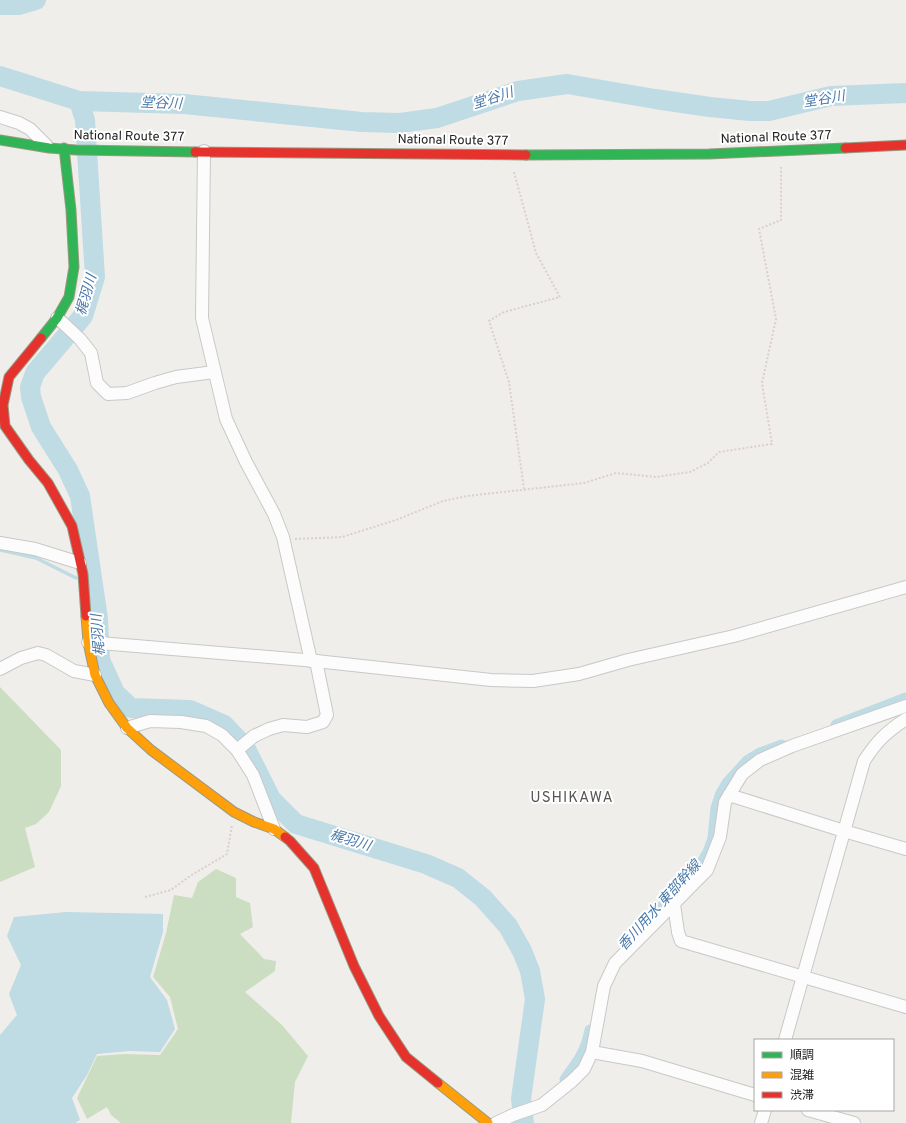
<svg xmlns="http://www.w3.org/2000/svg" width="906" height="1123" font-family="Overpass,'Noto Sans JP',sans-serif">
<rect width="100%" height="100%" fill="#f0eeeb"/>
<g fill="#cbdec1">
<polygon points="0,687 61,750 61,786 49,812 36,824 25,828 35,867 0,882"/>
<polygon points="216,869 236,878 236,897 250,903 253,927 240,934 264,959 276,961 275,971 245,992 282,1025 308,1056 295,1082 291,1123 121,1123 111,1115 107,1107 87,1119 77,1098 97,1056 125,1054 160,1055 178,1029 170,997 153,977 166,933 174,895 192,898 198,882"/>
</g>
<polygon fill="#bfdbe3" points="66,912 163,914 163,932 150,977 167,1000 175,1029 160,1052 129,1051 97,1054 87,1075 72,1098 80,1120 75,1123 0,1123 0,1035 17,1015 9,994 21,965 7,936 14,917"/>
<g fill="none" stroke-linecap="round" stroke-linejoin="round">
<polyline stroke="#bfdbe3" stroke-width="3.5" points="0,550 36,558 76,578"/>
<g stroke="#bfdbe3" stroke-width="11">
<polyline points="836,725 906,698"/>
<polyline points="633,937 700,866 708,852 713,838 716,808 721,793 727,783 747,761 760,753 782,745"/>
<path d="M 565,1079 C 578,1062 586,1051 590,1030"/>
</g>
<g stroke="#bfdbe3" stroke-width="20">
<polyline points="0,5 19,5 36,0"/>
<polyline points="0,76 79,101 184,104 362,122 400,123 437,118 518,91 567,84 655,99 710,107 750,111 769,111 831,96 906,93"/>
<polyline points="79,101 85,120 95,277 83,316 35,373 30,387 31,397 41,427 68,470 80,496 98,619 100,660 115,693 131,708 190,710 224,725 245,747 271,799 296,824 426,864 458,878 483,898 508,926 522,951 530,971 535,999 521,1099 524,1123"/>
</g>
<defs>
<g id="street">
<polyline points="0,117 19,123 30,129 47,146"/>
<polyline points="204,151 202,318 226,419 246,462 274,514 283,537 311,661"/>
<polyline points="57,318 63,323 80,339 91,353 97,383 108,394 127,393 155,383 176,377 214,372"/>
<polyline points="0,543 35,549 80,563"/>
<polyline points="88,642 316,661 491,680 533,681 579,674 628,660 734,636 906,587"/>
<polyline points="0,669 21,658 38,653 46,655 74,671 95,675"/>
<polyline points="127,728 150,721 181,722 206,726 222,735 237,750 253,775 274,829"/>
<polyline points="237,750 254,736 269,729 283,725 307,727 323,722 327,715 316,661"/>
<polyline points="729,795 844,831 906,849"/>
<polyline points="674,904 678,932 681,941 906,1007"/>
<path d="M 785,1040 L 864,761 C 877,741 886,732 906,719"/>
<polyline points="592,1052 642,1061 755,1095"/>
<polyline points="808,1110 854,1123"/>
<polyline points="496,1123 513,1115 542,1105 572,1081 584,1069 592,1052 604,986 615,963 707,870 720,837 725,802 742,774 760,760 792,746 906,706"/>
<polyline points="761,1123 765,1110"/>
</g>
<g id="fast">
<polyline points="0,140 49,148 76,150 195,152"/>
<polyline points="526,155 709,154 845,148"/>
<polyline points="41,338 57,318 69,297 74,267 71,210 64,148"/>
</g>
<g id="slow">
<polyline points="86,616 88,642 95,675 109,703 127,728 151,750 234,812 254,822 274,829 285,837"/>
<polyline points="438,1083 488,1123"/>
</g>
<g id="jam">
<polyline points="845,148 906,145"/>
<polyline points="195,152 526,155"/>
<polyline points="41,338 9,377 3,405 5,426 29,460 48,483 72,526 83,574 86,616"/>
<polyline points="285,837 290,841 314,868 354,966 379,1016 406,1057 438,1083"/>
</g>
</defs>
<use href="#street" stroke="#c9c8c7" stroke-width="14"/>
<use href="#fast" stroke="#999a82" stroke-width="11"/>
<use href="#slow" stroke="#999a82" stroke-width="11"/>
<use href="#jam" stroke="#999a82" stroke-width="11"/>
<g stroke="#dccecd" stroke-width="2" stroke-dasharray="2 2" stroke-linecap="butt">
<polyline points="514,172 536,253 560,297 504,312 489,321 509,382 524,489"/>
<polyline points="295,539 342,537 396,520 443,501 467,496 584,483 616,473 656,477 690,472 708,463 719,452 772,444 762,383 776,319 759,229 781,220 781,167"/>
<polyline points="145,897 171,890 190,876 227,854 232,825"/>
</g>
<use href="#street" stroke="#fdfcfc" stroke-width="12"/>
<use href="#fast" stroke="#30b455" stroke-width="9"/>
<use href="#slow" stroke="#ff9f0a" stroke-width="9"/>
<use href="#jam" stroke="#e5322d" stroke-width="9"/>
</g>
<g text-anchor="middle" dominant-baseline="central" stroke-width="4" stroke-linejoin="round" paint-order="stroke">
<g font-size="13" fill="#222" stroke="#fff">
<text transform="translate(129 137) rotate(1)">National Route 377</text>
<text transform="translate(776 138) rotate(-2)">National Route 377</text>
<text transform="translate(453 141) rotate(1)">National Route 377</text>
</g>
<g font-size="14" font-style="italic" fill="#4a7aab" stroke="#fff">
<text transform="translate(493 99) rotate(-18)">堂谷川</text>
<text transform="translate(824 100) rotate(-9)">堂谷川</text>
<text transform="translate(161 104) rotate(2)">堂谷川</text>
<text transform="translate(87 295) rotate(-74)">梶羽川</text>
<text transform="translate(99 635) rotate(-95)">梶羽川</text>
<text transform="translate(350 841) rotate(17)">梶羽川</text>
<text transform="translate(660 906) rotate(-48)">香川用水 東部幹線</text>
</g>
<g font-size="15" letter-spacing="1" fill="#555" stroke="#fff">
<text x="572" y="798">USHIKAWA</text>
</g>
</g>
<rect x="754" y="1039" width="140" height="72" fill="#ffffff" stroke="#a7a7a7"/>
<rect x="762" y="1052" width="20" height="6" fill="#30b455" stroke="#a7a7a7"/>
<text x="790" y="1059" font-size="12" fill="#222222">順調</text>
<rect x="762" y="1072" width="20" height="6" fill="#ff9f0a" stroke="#a7a7a7"/>
<text x="790" y="1079" font-size="12" fill="#222222">混雑</text>
<rect x="762" y="1092" width="20" height="6" fill="#e5322d" stroke="#a7a7a7"/>
<text x="790" y="1099" font-size="12" fill="#222222">渋滞</text>
</svg>
